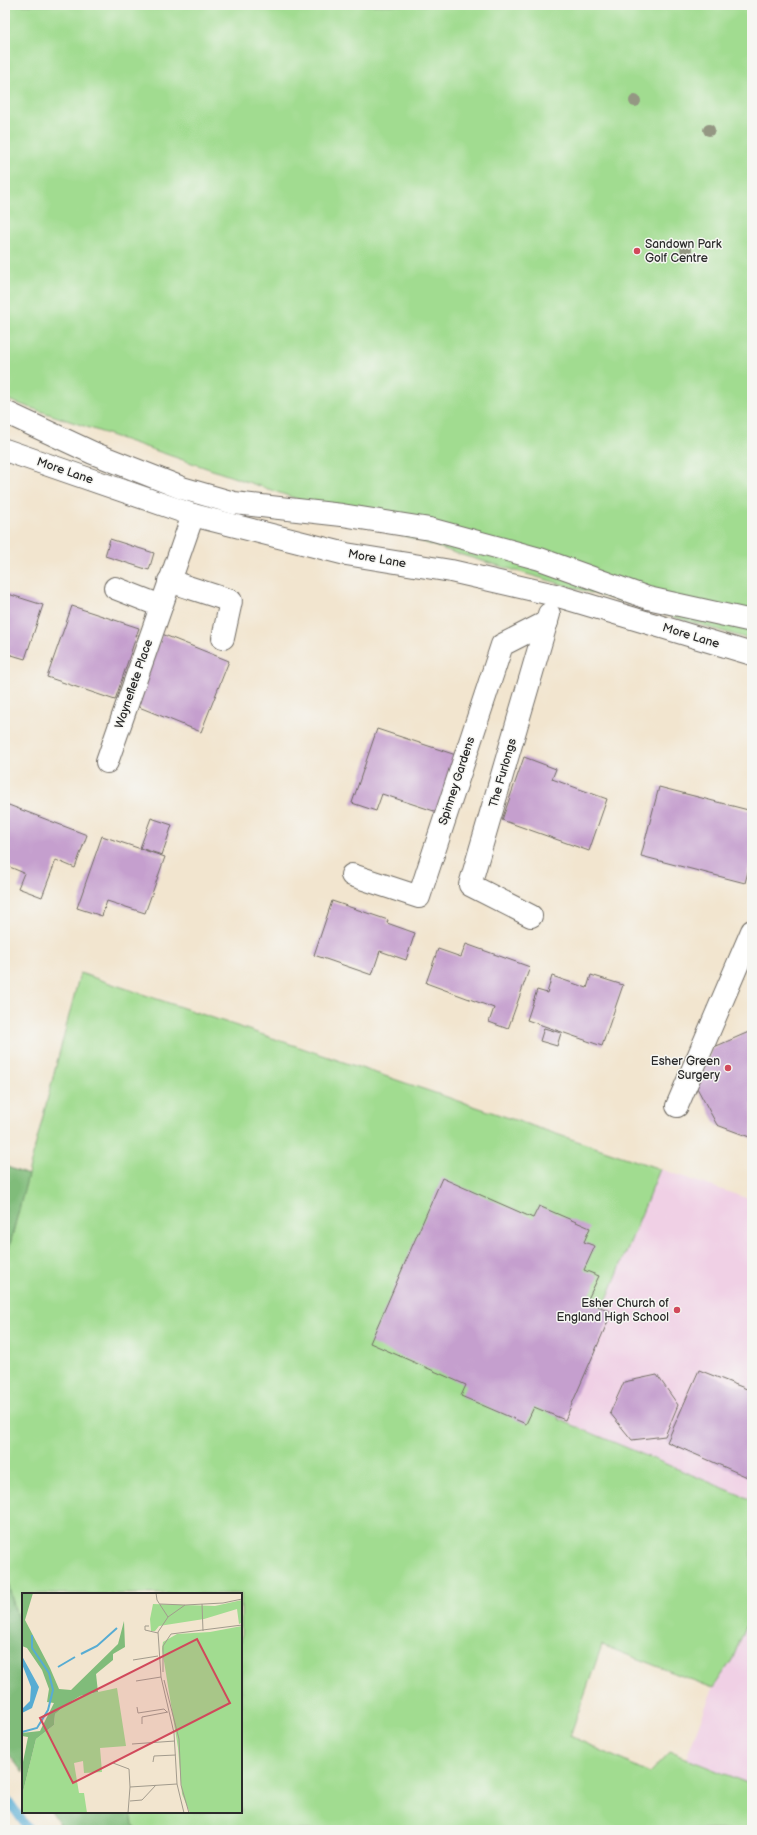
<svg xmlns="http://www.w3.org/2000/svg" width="757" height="1835" font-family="'Balsamiq Sans',sans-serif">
<rect width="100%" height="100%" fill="#f6f6f2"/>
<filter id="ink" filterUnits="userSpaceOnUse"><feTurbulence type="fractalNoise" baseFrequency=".025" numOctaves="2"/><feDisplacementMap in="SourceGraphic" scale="8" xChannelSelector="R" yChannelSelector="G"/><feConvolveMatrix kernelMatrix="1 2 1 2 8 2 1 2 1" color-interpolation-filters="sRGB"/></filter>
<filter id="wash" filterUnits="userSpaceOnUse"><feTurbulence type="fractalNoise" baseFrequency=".012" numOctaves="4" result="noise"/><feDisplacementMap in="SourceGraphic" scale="16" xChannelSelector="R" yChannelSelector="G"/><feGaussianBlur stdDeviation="0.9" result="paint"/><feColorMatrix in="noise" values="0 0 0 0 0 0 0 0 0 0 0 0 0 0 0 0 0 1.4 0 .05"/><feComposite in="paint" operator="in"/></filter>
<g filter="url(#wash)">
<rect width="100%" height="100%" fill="#f2e5cf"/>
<g fill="#f0d0e5">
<polygon points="660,1169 752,1200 752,1500 558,1419"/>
<polygon points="752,1612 752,1785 686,1758 713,1688 732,1660"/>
</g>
<g fill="#a1dc90" stroke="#66845e">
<polygon points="5,5 752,5 752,640 455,553 5,399"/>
<polygon points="80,973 660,1169 558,1419 752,1500 752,1612 732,1660 713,1688 602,1645 570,1736 650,1773 670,1752 752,1785 752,1830 136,1830 132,1824 131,1812 241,1812 241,1594 23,1594 23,1639 5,1573 5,1263"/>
</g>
<g fill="#80bc7a" stroke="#567452">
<polygon points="5,1166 28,1175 5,1263"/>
<polygon points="5,1573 23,1639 23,1773 5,1749"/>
<polygon points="51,1812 131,1812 133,1824 136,1830 64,1830"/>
</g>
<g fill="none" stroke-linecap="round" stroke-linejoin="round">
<polyline stroke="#57acd3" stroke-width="9" points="5,1796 29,1830"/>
</g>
<g id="blocks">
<g fill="#c59fce">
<polygon points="110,539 154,553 149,570 105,556"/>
<polygon points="5,593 43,605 25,659 5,653"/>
<polygon points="72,606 139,628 115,700 47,677"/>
<polygon points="162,634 229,661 201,732 134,705"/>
<polygon points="377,729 456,755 437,812 382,794 376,811 352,803"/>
<polygon points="524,757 556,769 552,779 607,799 589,851 502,820"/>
<polygon points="659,787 752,811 750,837 752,837 752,857 745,883 641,856"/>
<polygon points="6,804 87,835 75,868 56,860 42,897 18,888 24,873 5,865"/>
<polygon points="151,818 172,825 162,855 140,848"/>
<polygon points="102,836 165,857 145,913 107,901 102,916 77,908"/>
<polygon points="332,901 388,920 387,923 415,933 406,960 380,951 372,975 314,955"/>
<polygon points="466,944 530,967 508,1029 489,1022 494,1008 426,983 438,949 461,957"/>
<polygon points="591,975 623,985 602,1046 527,1020 537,990 547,993 552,976 587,988"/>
<polygon points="544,1028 561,1033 557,1046 540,1041"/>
<polygon points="751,1031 752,1032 752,1138 717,1125 697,1088 712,1048"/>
<polygon points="442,1178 533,1218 539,1206 590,1228 584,1242 595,1246 584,1270 599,1276 587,1301 612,1312 565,1420 534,1407 526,1424 461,1396 466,1385 370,1343"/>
<polygon points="699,1370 752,1391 752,1479 667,1442"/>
<polygon points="657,1375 678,1405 665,1436 632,1440 610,1413 624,1382"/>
<polygon points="752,1658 752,1671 748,1669"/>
</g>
</g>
</g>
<g filter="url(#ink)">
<use href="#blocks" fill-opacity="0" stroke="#716c64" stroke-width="1"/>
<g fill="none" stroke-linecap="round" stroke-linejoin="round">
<defs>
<g id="minor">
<polyline points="5,412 93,453 182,488 234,503 342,515 430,529 540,559 648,598 752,621"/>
<polyline points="5,450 193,515 346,554 451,571 555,595 752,654"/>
<polyline points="169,581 231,601 223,638"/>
<polyline points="115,588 161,606"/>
<polyline points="107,762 193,515"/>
<polyline points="352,875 419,897 502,645 547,622"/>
<polyline points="531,916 470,885 549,614"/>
<polyline points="677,1106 752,931"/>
</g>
</defs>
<use href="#minor" stroke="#716c64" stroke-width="24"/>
<use href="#minor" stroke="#fff" stroke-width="22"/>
</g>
<g fill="#949783">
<circle cx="635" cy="101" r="6"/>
<circle cx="709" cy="130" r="6"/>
<circle cx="686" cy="250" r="6"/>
</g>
</g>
<g fill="#d1495b" stroke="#f6f6f2" stroke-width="1.5">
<circle cx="637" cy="251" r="4"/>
<circle cx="728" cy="1068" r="4"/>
<circle cx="677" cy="1310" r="4"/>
</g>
<g text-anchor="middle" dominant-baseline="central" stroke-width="3" stroke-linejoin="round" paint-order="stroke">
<g font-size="12" fill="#2b2b2b" stroke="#f6f6f2" text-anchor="end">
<text x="645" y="244" text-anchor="start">Sandown Park<tspan x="645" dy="14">Golf Centre</tspan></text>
<text x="720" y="1061">Esher Green<tspan x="720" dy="14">Surgery</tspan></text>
<text x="669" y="1303">Esher Church of<tspan x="669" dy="14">England High School</tspan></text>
</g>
<g font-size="12" fill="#2b2b2b" stroke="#f6f6f2">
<text transform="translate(65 471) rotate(19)">More Lane</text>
<text transform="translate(377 559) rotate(10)">More Lane</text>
<text transform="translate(691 636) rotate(17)">More Lane</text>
<text transform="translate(134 684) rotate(-71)">Wayneflete Place</text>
<text transform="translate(503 773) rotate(-74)">The Furlongs</text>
<text transform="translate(457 781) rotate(-72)">Spinney Gardens</text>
</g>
</g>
<g transform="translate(22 1593)">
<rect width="220" height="220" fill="#f2e5cf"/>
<path d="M 220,7 L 220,30 L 217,31 L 215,16 L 182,26 L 137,33 L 133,38 L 129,38 L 128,26 L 131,11 L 193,13 ZM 220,33 L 220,220 L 168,220 L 160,201 L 156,155 L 140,56 L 141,49 L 155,41 L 188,39 ZM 95,95 L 104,153 L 78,155 L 80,179 L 62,180 L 61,168 L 52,170 L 57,200 L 62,200 L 65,220 L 0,220 L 0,203 L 14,146 L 32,132 L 33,121 L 45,111 L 58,103 Z" fill="#a1dc90"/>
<path d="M 0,0 L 11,0 L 3,27 L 28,75 L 37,96 L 49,97 L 96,51 L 102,28 L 103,54 L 91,61 L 91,67 L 74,81 L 76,99 L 58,103 L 45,111 L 33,121 L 32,132 L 14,146 L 0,203 L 0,174 L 6,144 L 0,143 L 0,140 L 18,138 L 32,110 L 25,109 L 27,96 L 20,77 L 5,55 L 0,53 Z" fill="#80bc7a"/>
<path d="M 0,63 L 17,94 L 10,115 L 0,120 L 0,116 L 8,108 L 9,94 L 0,71 Z" fill="#57acd3"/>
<path fill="none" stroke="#57acd3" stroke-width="2" d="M 59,61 L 75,53 L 95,35M 36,74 L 53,64M 0,139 L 15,135 L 26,117 L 31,97 L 27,80 L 10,55 L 10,42"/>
<path fill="none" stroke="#a29b8d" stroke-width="1" d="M 134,0 L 135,7 L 146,24M 138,11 L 163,12M 180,11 L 181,38M 127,33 L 123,33 L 123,37 L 136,40M 111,67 L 136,63M 141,79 L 141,53 L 149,41 L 220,32M 142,87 L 157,146 L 159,192 L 167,220M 114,88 L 139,84M 115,114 L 116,120 L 142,116 L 145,119M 120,131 L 120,124 L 146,119M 110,151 L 153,148M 131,169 L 132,163 L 154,162M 91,170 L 107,176 L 108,194M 108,208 L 120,207 L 134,192M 106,220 L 108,194 L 155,191M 162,220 L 155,191 L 152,140 L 139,84 L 136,39 L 146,24 L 163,12 L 201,10 L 220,6"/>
<path fill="#d1495b" fill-opacity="0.15" stroke="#d1495b" stroke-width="2" d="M 175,46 L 208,110 L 51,190 L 18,125 Z"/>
<rect width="220" height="220" fill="none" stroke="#2b2b2b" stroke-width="2"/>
</g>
<rect width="757" height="1835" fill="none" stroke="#f6f6f2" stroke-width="20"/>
</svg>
